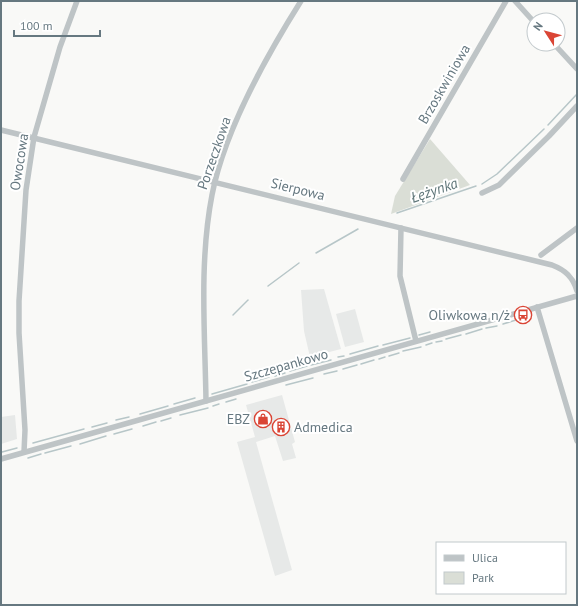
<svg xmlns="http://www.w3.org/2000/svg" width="578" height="606" font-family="'PT Sans',sans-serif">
<rect width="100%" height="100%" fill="#f9f9f7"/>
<g fill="#e7e9e8">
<polygon points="324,289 341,349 310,357 304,331 301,290"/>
<polygon points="355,309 364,342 345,347 336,314"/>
<polygon points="282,395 295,442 292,444 296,458 283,461 275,436 256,442 292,570 275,576 237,442 255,437 246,405"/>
<polygon points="15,415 17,439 1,444 1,417"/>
</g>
<polygon fill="#daded6" points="430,139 470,185 391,214 395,196"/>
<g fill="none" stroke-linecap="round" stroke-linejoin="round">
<g stroke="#b7c6c8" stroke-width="1.5">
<polyline points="548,125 577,94"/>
<polyline points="482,184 497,174 544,129"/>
<polyline points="397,213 476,186"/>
<polyline points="316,253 358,229"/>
<polyline points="268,286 299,263"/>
<polyline points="233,315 248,300"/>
<polyline points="503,324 516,320"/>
<polyline points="486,328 497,326"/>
<polyline points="466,334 482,329"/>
<polyline points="419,335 430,332"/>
<polyline points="446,339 461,335"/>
<polyline points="436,342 442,341"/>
<polyline points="383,345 410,338"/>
<polyline points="426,345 432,343"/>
<polyline points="403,351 421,347"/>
<polyline points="350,354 378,346"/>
<polyline points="389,356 399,353"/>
<polyline points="338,357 344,356"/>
<polyline points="379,359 385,357"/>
<polyline points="361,364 374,360"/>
<polyline points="311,365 331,360"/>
<polyline points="343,369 357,365"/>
<polyline points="290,371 307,366"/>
<polyline points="324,374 337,371"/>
<polyline points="275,376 285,373"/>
<polyline points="252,382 269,377"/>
<polyline points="286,385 313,378"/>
<polyline points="212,394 247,384"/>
<polyline points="226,402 236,399"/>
<polyline points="174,404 195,398"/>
<polyline points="213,406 219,404"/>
<polyline points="140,414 168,406"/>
<polyline points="180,415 208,408"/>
<polyline points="116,420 129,417"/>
<polyline points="161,421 171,418"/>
<polyline points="143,426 156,422"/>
<polyline points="92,427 107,423"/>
<polyline points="114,434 132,429"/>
<polyline points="33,443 84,429"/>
<polyline points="80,444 106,436"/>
<polyline points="2,452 17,448"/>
<polyline points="45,453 71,446"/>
<polyline points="28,458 41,454"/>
</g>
<g stroke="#bec4c6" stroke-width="5.5">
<polyline points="515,1 534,22"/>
<polyline points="554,44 577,69"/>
<path d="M 1,130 L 552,265 C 565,270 573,277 577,291"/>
<polyline points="403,179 506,1"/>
<polyline points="482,193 499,185 549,136 577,106"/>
<polyline points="401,228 400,276 416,341"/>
<polyline points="541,255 577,228"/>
<polyline points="537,307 577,441"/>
<path d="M 206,401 C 205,333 199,262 212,195 C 224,132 267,55 301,1"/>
<polyline points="24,452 25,430 19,333 19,301 26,190 34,137 60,47 77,1"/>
<polyline points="1,459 577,296"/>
</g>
</g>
<defs>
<symbol id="bus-ring" viewBox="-11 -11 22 22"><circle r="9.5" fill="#fff" stroke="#da4535" stroke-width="1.5"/><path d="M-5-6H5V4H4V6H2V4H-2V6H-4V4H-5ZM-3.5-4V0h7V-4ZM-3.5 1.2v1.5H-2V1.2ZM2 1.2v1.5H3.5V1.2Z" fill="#da4535"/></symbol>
<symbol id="shop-ring" viewBox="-11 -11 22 22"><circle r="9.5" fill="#fff" stroke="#da4535" stroke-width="1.5"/><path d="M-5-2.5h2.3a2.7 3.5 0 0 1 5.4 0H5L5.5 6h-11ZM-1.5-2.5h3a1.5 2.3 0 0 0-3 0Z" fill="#da4535"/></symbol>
<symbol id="building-ring" viewBox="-11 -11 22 22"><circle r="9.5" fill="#fff" stroke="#da4535" stroke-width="1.5"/><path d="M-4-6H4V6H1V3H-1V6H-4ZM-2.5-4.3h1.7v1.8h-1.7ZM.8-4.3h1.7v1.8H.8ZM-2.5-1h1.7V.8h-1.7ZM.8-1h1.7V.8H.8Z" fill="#da4535"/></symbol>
</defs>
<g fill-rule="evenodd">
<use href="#bus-ring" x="513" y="305" width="20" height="20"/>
<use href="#shop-ring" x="253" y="409" width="20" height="20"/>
<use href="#building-ring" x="271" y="417" width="20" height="20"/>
</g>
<g text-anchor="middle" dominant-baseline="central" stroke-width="4" stroke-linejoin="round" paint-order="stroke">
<g font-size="14" fill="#667880" stroke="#fff">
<text transform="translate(444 84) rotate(-60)">Brzoskwiniowa</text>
<text transform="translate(214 153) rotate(-71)">Porzeczkowa</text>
<text transform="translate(19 162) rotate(-81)">Owocowa</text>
<text transform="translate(298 189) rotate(14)">Sierpowa</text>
<text transform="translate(286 365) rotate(-16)">Szczepankowo</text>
</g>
<g font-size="14" fill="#667880" stroke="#fff" text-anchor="end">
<text x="510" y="315">Oliwkowa n/ż</text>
<text x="250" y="419">EBZ</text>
<text x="294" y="427" text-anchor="start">Admedica</text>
</g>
<g font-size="15" font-style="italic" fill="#60777a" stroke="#fff">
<text transform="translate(434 190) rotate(-19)">Łężynka</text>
</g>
</g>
<rect width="578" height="606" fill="none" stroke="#667880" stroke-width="4"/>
<rect x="436" y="542" width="130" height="52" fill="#ffffff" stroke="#c2c9cc"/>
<rect x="444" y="555" width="20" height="6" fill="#bec4c6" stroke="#c2c9cc"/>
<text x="472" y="562" font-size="12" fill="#667880">Ulica</text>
<rect x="444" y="572" width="20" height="12" fill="#daded6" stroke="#c2c9cc"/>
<text x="472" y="582" font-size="12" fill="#667880">Park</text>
<g transform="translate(546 32) rotate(306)"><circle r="19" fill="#ffffff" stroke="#c2c9cc"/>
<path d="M0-3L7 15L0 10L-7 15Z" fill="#da4535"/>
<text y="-6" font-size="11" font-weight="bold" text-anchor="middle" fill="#667880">N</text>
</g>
<path d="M14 30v6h86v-6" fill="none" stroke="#667880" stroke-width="2"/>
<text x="20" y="30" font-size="12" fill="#667880" stroke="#ffffff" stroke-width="3" paint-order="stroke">100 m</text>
</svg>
